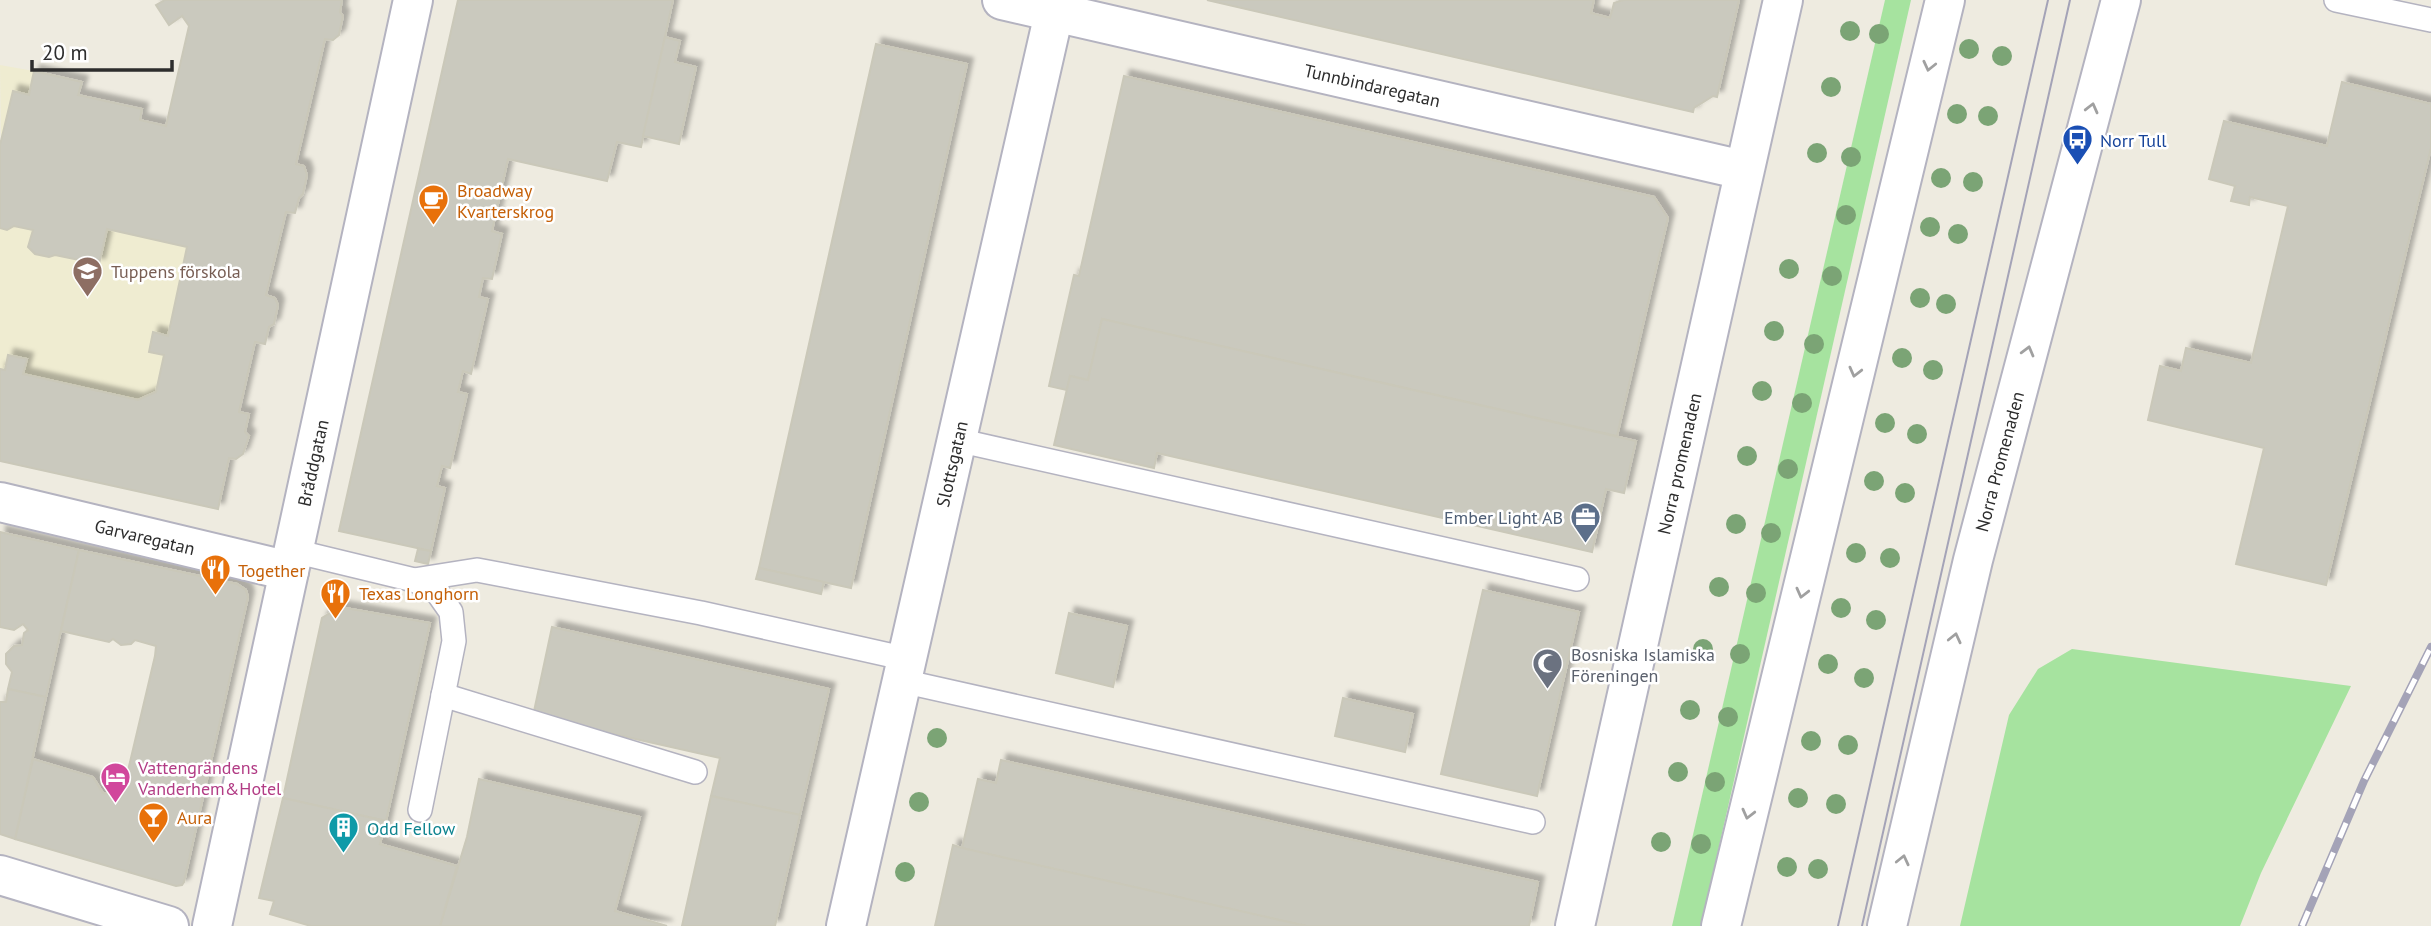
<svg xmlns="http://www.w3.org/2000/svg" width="2431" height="926" font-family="'PT Sans',sans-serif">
<defs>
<filter id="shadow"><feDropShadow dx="6" dy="-6" stdDeviation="2" flood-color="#0004"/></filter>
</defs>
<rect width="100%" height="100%" fill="#eeebe0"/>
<g fill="#efecd1">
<polygon points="0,65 34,71 29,95 13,92 1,145"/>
<polygon points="14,226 33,230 28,247 35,254 49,257 55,255 98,264 107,229 187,247 168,336 153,333 149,352 164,355 156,392 138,400 23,374 27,359 8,355 5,370 0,369 0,228"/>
</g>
<g fill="#a6e39f">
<polygon points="1885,0 1911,0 1701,926 1672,926"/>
<polygon points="2072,649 2351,686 2261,873 2240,926 1960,926 2009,715 2038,669"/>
</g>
<g fill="#cac9be" stroke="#cac8b9" stroke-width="2" filter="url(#shadow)">
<polygon points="165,0 342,0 340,12 343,16 339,35 333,40 325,39 296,164 304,166 307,175 303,194 299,198 295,213 286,212 266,295 275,298 278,305 274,324 269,327 265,344 255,342 239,412 249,414 245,432 249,436 243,454 236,459 229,458 218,509 0,461 0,369 5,370 8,355 27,359 23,374 138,400 156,392 164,355 149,352 153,332 168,336 187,247 107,229 99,264 55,255 49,257 35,254 28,247 33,230 14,226 7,230 0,228 0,145 13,91 29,95 34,71 82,82 78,95 142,109 140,120 166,126 189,26 182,16 169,25 156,5"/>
<polygon points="458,0 673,0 641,147 617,142 607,181 508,159 492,231 502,234 492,279 483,278 479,297 488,299 471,374 463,371 458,392 467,394 450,468 442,466 437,486 445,488 431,551 339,531"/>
<polygon points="1207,0 1594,0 1591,13 1610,18 1614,3 1623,0 1739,0 1717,97 1713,96 1694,108 1693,112"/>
<polygon points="665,37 680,41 675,62 696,67 679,144 643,136"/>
<polygon points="876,44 967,64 851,588 759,568"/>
<polygon points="1124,76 1654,197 1668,218 1617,436 1102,319 1088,380 1070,376 1067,390 1049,386 1074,275 1079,276"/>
<polygon points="2342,82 2431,104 2431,148 2326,585 2236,564 2264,448 2148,420 2160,366 2181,371 2186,348 2251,363 2288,206 2250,197 2249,205 2231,201 2235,186 2209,179 2224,121 2327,146"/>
<polygon points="1102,319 1636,441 1624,493 1606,489 1592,552 1157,453 1154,468 1054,445 1070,376 1088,380"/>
<polygon points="0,532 79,550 46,697 8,689 12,672 6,664 6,654 14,646 22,645 24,633 28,630 23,624 14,630 0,627"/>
<polygon points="418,549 431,551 428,564 415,561"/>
<polygon points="79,550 237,584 246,590 248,597 184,882 182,885 176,886 15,839 33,759 93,777 103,793 122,796 155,656 156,646 135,640 131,644 121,645 113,639 109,642 61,631"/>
<polygon points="759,568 824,582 821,594 756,579"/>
<polygon points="1483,590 1579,612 1537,796 1441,774"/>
<polygon points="340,607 430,623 386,821 283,798 322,618"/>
<polygon points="1069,613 1127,626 1113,687 1056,673"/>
<polygon points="552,627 829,689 800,815 711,796 720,758 533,716"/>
<polygon points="8,689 46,697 15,839 0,834 0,702 6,702"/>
<polygon points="1343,698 1413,714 1405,752 1335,736"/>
<polygon points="1001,760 1538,882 1529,926 1306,926 962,848 978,779 996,783"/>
<polygon points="479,779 640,817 615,911 667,926 440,926 467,837"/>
<polygon points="711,796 800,815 775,926 682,926"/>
<polygon points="283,798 386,821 380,844 457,866 440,926 311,926 270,914 274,901 259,898"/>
<polygon points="953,845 962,848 1306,926 935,926"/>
</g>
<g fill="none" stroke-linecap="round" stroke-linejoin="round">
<defs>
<g id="lane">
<polyline points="2336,0 2431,20"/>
<polyline points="957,440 1577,579"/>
<polyline points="294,551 414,580 437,592 451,612 454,641 420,810"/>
<polyline points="414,580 477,570 701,613 907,659"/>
<polyline points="902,681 1533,822"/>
<polyline points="443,695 695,772"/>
</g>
<g id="street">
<path id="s1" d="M 1002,0 L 1743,170"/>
<path id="s2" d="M 0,502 L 289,571"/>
<polyline points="0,875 169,926"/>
<path id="s3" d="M 212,926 L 413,0"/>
<path id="s4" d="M 846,926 L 1057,0"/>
<path id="s5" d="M 1575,926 L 1783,0"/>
</g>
<g id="secondary">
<polyline points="1721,926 1945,0"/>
<path id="s6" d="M 1887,926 L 1973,560 L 2121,0"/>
</g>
</defs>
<use href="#lane" stroke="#b4b3c0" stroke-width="26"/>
<use href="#street" stroke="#b4b3c0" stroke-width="42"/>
<use href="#secondary" stroke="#b4b3c0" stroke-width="42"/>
<use href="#lane" stroke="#fff" stroke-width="23"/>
<use href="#street" stroke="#fff" stroke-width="38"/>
<use href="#secondary" stroke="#fff" stroke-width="38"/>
<g stroke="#a4a3b7" stroke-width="2">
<polyline points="1838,926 2048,0"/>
<polyline points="1862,926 2070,0"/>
</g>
<defs>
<polyline id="rail" points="2302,926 2364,781 2431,647"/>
</defs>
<use href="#rail" stroke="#a4a3b7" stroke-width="8"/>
<use href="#rail" stroke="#fff" stroke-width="5" stroke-dasharray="16" stroke-linecap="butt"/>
</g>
<g fill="#7ba475">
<circle cx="1850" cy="31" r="10"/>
<circle cx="1879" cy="34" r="10"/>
<circle cx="1969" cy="49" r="10"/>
<circle cx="2002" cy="56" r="10"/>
<circle cx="1831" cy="87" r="10"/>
<circle cx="1957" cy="114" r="10"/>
<circle cx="1988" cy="116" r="10"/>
<circle cx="1817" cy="153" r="10"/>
<circle cx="1851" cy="157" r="10"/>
<circle cx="1941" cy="178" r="10"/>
<circle cx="1973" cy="182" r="10"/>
<circle cx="1846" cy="215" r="10"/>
<circle cx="1930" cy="227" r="10"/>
<circle cx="1958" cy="234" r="10"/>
<circle cx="1789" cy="269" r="10"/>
<circle cx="1832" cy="276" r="10"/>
<circle cx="1920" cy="298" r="10"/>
<circle cx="1946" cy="304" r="10"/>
<circle cx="1774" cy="331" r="10"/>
<circle cx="1814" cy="344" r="10"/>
<circle cx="1902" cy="358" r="10"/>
<circle cx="1933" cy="370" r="10"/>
<circle cx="1762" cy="391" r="10"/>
<circle cx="1802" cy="403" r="10"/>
<circle cx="1885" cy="423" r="10"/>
<circle cx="1917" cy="434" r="10"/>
<circle cx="1747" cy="456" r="10"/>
<circle cx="1788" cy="469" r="10"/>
<circle cx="1874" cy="481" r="10"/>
<circle cx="1905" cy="493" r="10"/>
<circle cx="1736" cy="524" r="10"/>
<circle cx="1771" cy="533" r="10"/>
<circle cx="1856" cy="553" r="10"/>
<circle cx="1890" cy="558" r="10"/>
<circle cx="1719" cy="587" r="10"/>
<circle cx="1756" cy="593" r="10"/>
<circle cx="1841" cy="608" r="10"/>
<circle cx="1876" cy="620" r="10"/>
<circle cx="1703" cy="649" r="10"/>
<circle cx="1740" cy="654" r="10"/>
<circle cx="1828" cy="664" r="10"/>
<circle cx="1864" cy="678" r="10"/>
<circle cx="1690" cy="710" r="10"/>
<circle cx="1728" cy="717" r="10"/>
<circle cx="937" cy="738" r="10"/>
<circle cx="1811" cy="741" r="10"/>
<circle cx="1848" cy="745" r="10"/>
<circle cx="1678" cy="772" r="10"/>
<circle cx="1715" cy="782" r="10"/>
<circle cx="1798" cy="798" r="10"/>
<circle cx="919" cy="802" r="10"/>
<circle cx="1836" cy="804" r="10"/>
<circle cx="1661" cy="842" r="10"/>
<circle cx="1701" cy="844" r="10"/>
<circle cx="1787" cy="867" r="10"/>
<circle cx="1818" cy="869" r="10"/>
<circle cx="905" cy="872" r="10"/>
</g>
<defs><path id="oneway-chevron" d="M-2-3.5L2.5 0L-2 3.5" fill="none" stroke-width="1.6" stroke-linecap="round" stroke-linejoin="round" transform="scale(1.75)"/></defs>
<g stroke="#a0a0a0">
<use href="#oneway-chevron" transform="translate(1929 66) rotate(103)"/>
<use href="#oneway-chevron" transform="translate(2092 108) rotate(-76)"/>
<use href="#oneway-chevron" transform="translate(2028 351) rotate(-75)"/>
<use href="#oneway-chevron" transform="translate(1855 372) rotate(104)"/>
<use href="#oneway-chevron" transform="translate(1802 593) rotate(104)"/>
<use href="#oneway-chevron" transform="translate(1955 638) rotate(-77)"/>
<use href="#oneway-chevron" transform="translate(1748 814) rotate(104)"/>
<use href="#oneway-chevron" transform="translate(1903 860) rotate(-77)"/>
</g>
<defs>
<symbol id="bus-pin" viewBox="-11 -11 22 30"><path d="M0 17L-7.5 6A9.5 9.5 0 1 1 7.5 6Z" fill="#1a4fb4" stroke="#fff"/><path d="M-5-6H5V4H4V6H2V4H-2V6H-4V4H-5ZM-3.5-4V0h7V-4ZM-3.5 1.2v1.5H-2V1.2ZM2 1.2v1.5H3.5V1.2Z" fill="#fff"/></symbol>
<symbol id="cafe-pin" viewBox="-11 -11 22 30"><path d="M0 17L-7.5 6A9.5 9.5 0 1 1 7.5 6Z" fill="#e8710a" stroke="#fff"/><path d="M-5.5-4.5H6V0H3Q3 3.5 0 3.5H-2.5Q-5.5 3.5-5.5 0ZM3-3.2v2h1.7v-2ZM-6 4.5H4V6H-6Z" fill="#fff"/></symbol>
<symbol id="school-pin" viewBox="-11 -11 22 30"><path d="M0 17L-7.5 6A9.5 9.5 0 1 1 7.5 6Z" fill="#8d6e63" stroke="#fff"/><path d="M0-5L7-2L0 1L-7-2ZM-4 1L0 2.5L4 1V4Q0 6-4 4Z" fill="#fff"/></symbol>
<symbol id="office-pin" viewBox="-11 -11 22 30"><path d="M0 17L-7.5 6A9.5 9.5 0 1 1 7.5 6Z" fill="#5c6f8a" stroke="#fff"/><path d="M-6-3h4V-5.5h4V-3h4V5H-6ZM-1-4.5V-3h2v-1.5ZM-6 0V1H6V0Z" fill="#fff"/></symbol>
<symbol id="restaurant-pin" viewBox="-11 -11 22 30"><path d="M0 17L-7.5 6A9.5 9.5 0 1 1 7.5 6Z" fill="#e8710a" stroke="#fff"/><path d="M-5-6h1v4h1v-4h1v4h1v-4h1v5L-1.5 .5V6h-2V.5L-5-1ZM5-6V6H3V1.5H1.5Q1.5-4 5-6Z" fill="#fff"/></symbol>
<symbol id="mosque-pin" viewBox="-11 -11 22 30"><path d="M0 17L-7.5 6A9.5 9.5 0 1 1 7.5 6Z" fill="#6b7280" stroke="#fff"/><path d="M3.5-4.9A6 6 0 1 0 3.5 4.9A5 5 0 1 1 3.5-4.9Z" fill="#fff"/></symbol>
<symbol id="hotel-pin" viewBox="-11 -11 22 30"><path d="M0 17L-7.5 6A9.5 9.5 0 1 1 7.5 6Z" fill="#d1479c" stroke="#fff"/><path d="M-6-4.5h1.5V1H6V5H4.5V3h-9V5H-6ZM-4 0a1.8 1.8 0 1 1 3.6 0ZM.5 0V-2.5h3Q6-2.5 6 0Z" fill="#fff"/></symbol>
<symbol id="bar-pin" viewBox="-11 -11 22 30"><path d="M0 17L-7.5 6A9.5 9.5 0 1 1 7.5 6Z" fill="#e8710a" stroke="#fff"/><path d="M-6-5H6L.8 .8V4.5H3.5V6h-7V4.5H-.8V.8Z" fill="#fff"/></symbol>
<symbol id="building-pin" viewBox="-11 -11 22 30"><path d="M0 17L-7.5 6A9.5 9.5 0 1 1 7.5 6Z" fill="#0f9aa8" stroke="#fff"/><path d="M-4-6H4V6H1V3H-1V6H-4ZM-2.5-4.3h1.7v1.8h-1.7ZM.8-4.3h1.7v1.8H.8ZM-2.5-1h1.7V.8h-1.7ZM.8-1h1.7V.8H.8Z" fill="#fff"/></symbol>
</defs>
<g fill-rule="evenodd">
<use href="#bus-pin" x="2060" y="122" width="35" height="47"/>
<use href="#cafe-pin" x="416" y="182" width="35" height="47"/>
<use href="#school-pin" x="70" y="254" width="35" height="47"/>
<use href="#office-pin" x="1568" y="500" width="35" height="47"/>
<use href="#restaurant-pin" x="198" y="552" width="35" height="47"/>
<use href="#restaurant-pin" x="318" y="576" width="35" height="47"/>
<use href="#mosque-pin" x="1530" y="646" width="35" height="47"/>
<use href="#hotel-pin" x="98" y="760" width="35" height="47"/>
<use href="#bar-pin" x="136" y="800" width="35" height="47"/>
<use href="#building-pin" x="326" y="810" width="35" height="47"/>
</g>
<g text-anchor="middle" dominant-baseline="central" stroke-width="5" stroke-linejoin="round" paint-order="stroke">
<g font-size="18" fill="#2d2d2d" stroke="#fff">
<text stroke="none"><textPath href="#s1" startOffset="380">Tunnbindaregatan</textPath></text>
<text stroke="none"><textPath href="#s6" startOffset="478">Norra Promenaden</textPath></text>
<text stroke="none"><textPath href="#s3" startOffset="474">Bråddgatan</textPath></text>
<text stroke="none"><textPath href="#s4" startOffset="474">Slottsgatan</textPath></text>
<text stroke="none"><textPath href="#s5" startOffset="474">Norra promenaden</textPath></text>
<text stroke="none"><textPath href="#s2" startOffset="149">Garvaregatan</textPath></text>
</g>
<g font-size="18" fill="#164399" stroke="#fff" text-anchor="start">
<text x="2100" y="140">Norr Tull</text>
</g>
<g font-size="18" fill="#c56008" stroke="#fff" text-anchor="start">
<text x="457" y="190">Broadway<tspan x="457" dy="21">Kvarterskrog</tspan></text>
<text x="238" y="570">Together</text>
<text x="359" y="593">Texas Longhorn</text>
<text x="177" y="817">Aura</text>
</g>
<g font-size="18" fill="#785e54" stroke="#fff" text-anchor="start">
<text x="111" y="271">Tuppens förskola</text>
</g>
<g font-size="18" fill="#4e5e75" stroke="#fff" text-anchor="end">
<text x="1563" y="517">Ember Light AB</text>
</g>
<g font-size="18" fill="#5b616d" stroke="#fff" text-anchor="start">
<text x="1571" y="654">Bosniska Islamiska<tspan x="1571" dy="21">Föreningen</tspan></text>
</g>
<g font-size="18" fill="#b23c85" stroke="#fff" text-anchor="start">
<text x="138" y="767">Vattengrändens<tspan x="138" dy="21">Vanderhem&amp;Hotel</tspan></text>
</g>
<g font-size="18" fill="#0d838f" stroke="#fff" text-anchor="start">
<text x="367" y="828">Odd Fellow</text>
</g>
</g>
<path d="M32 60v10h140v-10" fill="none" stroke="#2d2d2d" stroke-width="3.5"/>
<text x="42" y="60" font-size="21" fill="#2d2d2d" stroke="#ffffff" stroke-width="5" paint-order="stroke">20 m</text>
</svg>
